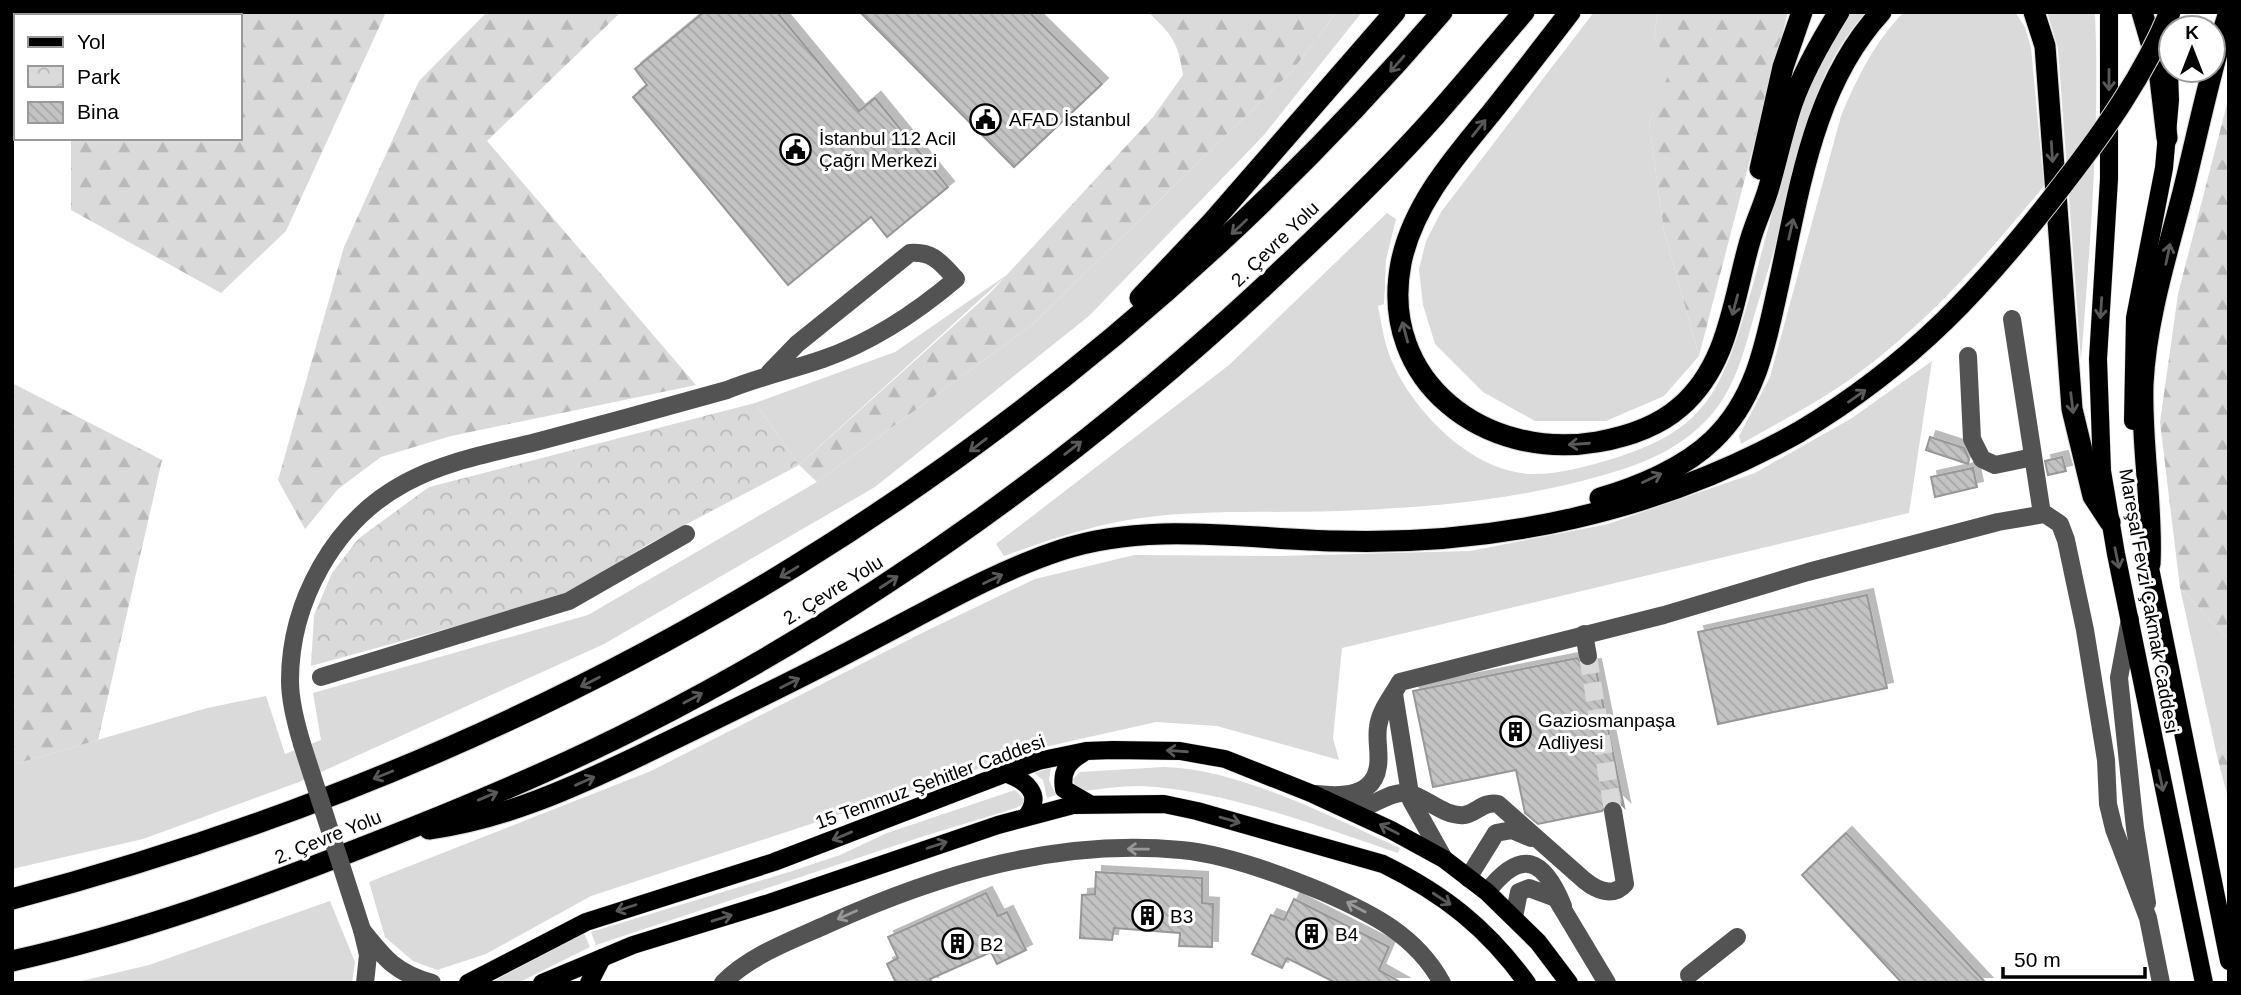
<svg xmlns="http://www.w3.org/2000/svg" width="2241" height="995" font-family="Helvetica,sans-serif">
<defs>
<pattern id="forest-firs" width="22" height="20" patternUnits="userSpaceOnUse" patternTransform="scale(1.75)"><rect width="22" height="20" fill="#dadada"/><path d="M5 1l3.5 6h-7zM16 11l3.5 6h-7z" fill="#b9b9b9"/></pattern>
<pattern id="park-crowns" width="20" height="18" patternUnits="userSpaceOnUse" patternTransform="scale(1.75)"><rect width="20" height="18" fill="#dadada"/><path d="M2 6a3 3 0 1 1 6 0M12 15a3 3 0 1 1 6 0" fill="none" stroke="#b9b9b9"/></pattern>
<pattern id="building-back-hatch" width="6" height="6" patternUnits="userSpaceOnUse" patternTransform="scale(1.75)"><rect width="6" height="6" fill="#c3c3c3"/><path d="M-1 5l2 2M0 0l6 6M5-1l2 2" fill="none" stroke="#a6a6a6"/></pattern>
<filter id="shadow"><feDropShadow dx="6" dy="-6" stdDeviation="0" flood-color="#0004"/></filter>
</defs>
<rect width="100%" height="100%" fill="#fff"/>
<g fill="#dadada">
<polygon points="1337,12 1362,12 1263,136 1089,316 875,487 604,644 299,782 143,839 12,869 12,765 207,708 266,696 285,754 321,740 313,693 588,615 817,482 1033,324 1292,71"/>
<polygon points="1594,12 1658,12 1654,36 1672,68 1649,123 1664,231 1699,356 1664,396 1606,421 1535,421 1483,392 1435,344 1423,305 1419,269 1426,241 1441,212"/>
<path d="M 1851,12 L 1866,12 C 1810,74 1798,156 1778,234 C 1772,260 1763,286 1755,313 C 1746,344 1738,378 1719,405 C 1687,449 1639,466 1589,479 C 1507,501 1424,508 1339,511 C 1278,513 1218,510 1157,516 C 1104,521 1054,538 1004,556 L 996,544 L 1229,365 L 1387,213 L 1396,219 L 1386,260 L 1384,304 L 1378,306 C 1382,327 1385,349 1395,368 C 1419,417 1474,472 1532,474 C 1562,474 1588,466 1615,458 C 1653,446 1688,430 1711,395 C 1733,360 1742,321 1754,281 C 1771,218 1787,155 1806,92 L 1824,53 Z"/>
<path d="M 1904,12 L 2015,12 L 2025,27 L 2031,48 L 2044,186 C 1988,254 1931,319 1860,372 C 1823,400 1781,421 1741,444 L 1739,436 L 1770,377 L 1841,116 C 1857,78 1875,41 1904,12 Z"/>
<path d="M 2047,12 L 2095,12 C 2100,129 2090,245 2081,361 L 2058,48 Z"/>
<polygon points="1008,274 799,465 755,403 895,352"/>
<polygon points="1932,361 1909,513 1342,648 1333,738 1339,760 1217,726 1156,722 1045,747 591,896 486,954 437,970 413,961 385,937 369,882 651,771 926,631 1035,579 1134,555 1278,556 1470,551 1608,524 1755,473 1852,418"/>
<polygon points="2180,588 2229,640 2229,738 2217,756"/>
<path d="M 1164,767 C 1240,769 1331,817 1400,848 L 1398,853 C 1322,827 1220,789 1140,786 C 1121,786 1101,789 1082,791 L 1075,787 L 1073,779 L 1080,772 Z"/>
<polygon points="1051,768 1049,780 1056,795 1047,798 1043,780 1034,773"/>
<polygon points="1015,790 1024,799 1023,804 1016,808 921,837 596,945 591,932 789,872 840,855 887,833"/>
<polygon points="330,901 355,962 352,983 73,983 149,965"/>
<polygon points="584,933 590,947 518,983 490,983"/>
</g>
<g fill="url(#forest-firs)">
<polygon points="71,12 386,12 286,231 221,293 71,210 71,138 240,138 240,16 71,16"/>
<polygon points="487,12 621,12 487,141 696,385 451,436 381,457 338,489 305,529 278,480 344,247 419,81"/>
<path d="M 1148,12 L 1337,12 L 1292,71 L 1033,324 L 817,482 L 799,465 L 990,293 L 1153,117 L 1183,75 C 1178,41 1172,35 1148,12 Z"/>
<polygon points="1658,12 1788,12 1699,356 1664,231 1649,123 1671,68 1654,36"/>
<polygon points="2229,96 2229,640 2180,588 2160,422 2178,294"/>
<polygon points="12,383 162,460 98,740 12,765"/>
<polygon points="2229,738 2229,802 2217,756"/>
</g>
<polygon fill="url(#park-crowns)" points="755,403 799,465 645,546 580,588 471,622 311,666 314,615 332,573 358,539 429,487"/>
<g fill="url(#building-back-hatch)" stroke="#979797" stroke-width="2" filter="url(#shadow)">
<polygon points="704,12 777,12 859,111 875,98 948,187 887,237 871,217 788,285 633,97 647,85 635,69"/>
<polygon points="860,12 1029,12 1102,84 1014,167"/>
<polygon points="1930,437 1964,448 1969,459 1968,464 1926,450"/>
<polygon points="2062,457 2066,471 2048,475 2045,461"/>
<polygon points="1973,468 1977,487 1935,497 1931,477"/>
<polygon points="1867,595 1887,688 1718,724 1698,632"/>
<polygon points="1577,658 1584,666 1595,665 1624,807 1618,801 1611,800 1602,811 1538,824 1525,813 1516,770 1433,787 1413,691"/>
<polygon points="1846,833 1986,983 1902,983 1802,875"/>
<polygon points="1096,872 1202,878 1202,903 1213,904 1212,947 1179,946 1180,933 1114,928 1112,940 1080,938 1082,895 1095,894"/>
<polygon points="986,893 998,916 1007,912 1026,950 997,964 991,952 930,979 932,983 896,983 887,964 898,958 888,937"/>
<polygon points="1294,899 1389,947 1379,970 1402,983 1336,983 1287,958 1282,968 1252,954 1271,915 1284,920"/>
</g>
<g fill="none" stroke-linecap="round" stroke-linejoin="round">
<polyline stroke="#d9d9d9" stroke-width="18" stroke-dasharray="18 9" stroke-linecap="butt" points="1588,656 1613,811"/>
<defs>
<g id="major">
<polyline points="2109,12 2109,179 2098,359 2102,471 2116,554 2204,983"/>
<polyline points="2133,421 2135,318 2164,168 2170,100 2167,18"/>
<polyline points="2147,553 2229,961"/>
<path d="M 1083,753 C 1068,762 1061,771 1064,789 L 1088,803"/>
<path d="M 1004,773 C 1026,780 1044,794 1026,817"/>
<polyline points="468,983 586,922 774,862 1038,761 1086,751 1113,750 1180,751 1225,759 1313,794 1391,830 1444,859 1487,892 1538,942 1569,983"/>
<path d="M 542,983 L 633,945 L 769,903 L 998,825 L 1073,805 L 1164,804 L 1197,811 L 1383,864 C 1444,894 1487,928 1527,983"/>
<polyline points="589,983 602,958"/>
</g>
<g id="highway">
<path d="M 1570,12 C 1544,46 1518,79 1492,112 C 1455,157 1413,204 1401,263 C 1378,382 1486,461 1597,442 C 1626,437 1657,427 1680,407 C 1729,365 1733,299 1750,241 C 1755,223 1764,205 1769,187 C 1777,159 1783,131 1792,104 C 1803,72 1821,41 1839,12"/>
<polyline points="2034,12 2045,46 2072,409 2093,496 2110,522"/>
<polyline points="2142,12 2159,70 2167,138"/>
<polyline points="1760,169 1783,67 1802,12"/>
<polyline points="1140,298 1213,221 1395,12"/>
<path d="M 1600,498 C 1638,487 1684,468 1713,440 C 1755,400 1765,347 1777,292 C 1799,195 1811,88 1881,12"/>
<path d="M 2150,564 C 2153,505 2141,445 2143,384 C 2146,320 2167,254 2183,192 C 2198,132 2210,71 2229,12"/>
<path d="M 429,829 C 504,819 574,787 641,755 C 718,718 795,681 870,641 C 932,609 994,572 1061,550 C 1148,521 1246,539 1336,541 C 1496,546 1659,511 1799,432"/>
<path d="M 12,899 C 576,750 1061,455 1442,12"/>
<path d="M 12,961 C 137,933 257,889 376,842 C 466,807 557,769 643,725 C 882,603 1100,443 1293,259 C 1342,213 1391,166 1435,116 C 1465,82 1494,47 1524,12"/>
</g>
</defs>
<use href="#major" stroke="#dbdbdb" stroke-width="19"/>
<use href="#highway" stroke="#dbdbdb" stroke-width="23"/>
<g stroke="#535353" stroke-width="18">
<polyline points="2012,319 2042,514"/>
<polyline points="1968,356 1972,439 1982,459 1995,465 2033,457"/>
<polyline points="2130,619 2119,678 2135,828 2147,903"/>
<polyline points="1584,634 1588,656"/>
<polyline points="321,677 569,601 686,534"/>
<polyline points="1394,694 1411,800 1444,859"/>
<path d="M 302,744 C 296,724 290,702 290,681 C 290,602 334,521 405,483 C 445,461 492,453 536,442 C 600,425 663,408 727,390 C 759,377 791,370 823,359 C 872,342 917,312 956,279 C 941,263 933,251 910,253 L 797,344 L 769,373"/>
<path d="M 1316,794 C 1341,797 1374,797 1378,766 C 1380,753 1376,740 1378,727 C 1380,710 1392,697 1400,682 L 1664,615 L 1808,572 L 1998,522 L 2045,514 L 2060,524 L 2066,540 L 2085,630 L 2106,760 L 2108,804 L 2114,829 L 2148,918 L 2161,983"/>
<path d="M 1352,811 C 1370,809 1390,790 1408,793 C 1426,797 1444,817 1464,815 C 1477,813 1483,801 1498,804 L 1584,880 C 1596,890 1613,898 1625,884 L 1613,811"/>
<polyline points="1468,878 1496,833 1512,830 1531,838"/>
<path d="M 1487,892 C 1522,847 1544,859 1563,906"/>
<polyline points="1514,917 1519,892 1529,888 1556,898 1607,983"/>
<path d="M 362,930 C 385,959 396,973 432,983"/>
<polyline points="363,934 368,955 365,983"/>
<polyline points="1689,975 1737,937"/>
<path d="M 723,983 C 750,955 793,940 828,924 C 939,874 1058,838 1181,850 C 1226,854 1282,875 1323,892 C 1371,913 1416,935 1442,983"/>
</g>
<use href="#major" stroke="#000" stroke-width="18"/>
<use href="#highway" stroke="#000" stroke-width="21"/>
<defs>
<path id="highway-bridge" d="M 1799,432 C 1913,364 1984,287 2064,183 C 2105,130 2144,75 2170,12"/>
</defs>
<use href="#highway-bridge" stroke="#dbdbdb" stroke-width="23" stroke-linecap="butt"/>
<polyline stroke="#535353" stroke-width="18" points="302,744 362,930"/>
<use href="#highway-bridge" stroke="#000" stroke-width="21"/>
</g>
<defs><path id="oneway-shaft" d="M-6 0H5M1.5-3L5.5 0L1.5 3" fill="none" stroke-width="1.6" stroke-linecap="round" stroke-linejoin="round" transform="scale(1.75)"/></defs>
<g stroke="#595959">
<use href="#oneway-shaft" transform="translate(1397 64) rotate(131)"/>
<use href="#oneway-shaft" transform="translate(2109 80) rotate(90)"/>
<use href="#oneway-shaft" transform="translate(1479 128) rotate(-51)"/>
<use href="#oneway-shaft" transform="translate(2052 152) rotate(86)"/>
<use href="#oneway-shaft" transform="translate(1239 227) rotate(136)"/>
<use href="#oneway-shaft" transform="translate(1791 229) rotate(-77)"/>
<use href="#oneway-shaft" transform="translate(2168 254) rotate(-78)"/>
<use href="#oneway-shaft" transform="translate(1735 305) rotate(105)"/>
<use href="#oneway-shaft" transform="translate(2101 308) rotate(94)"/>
<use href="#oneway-shaft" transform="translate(1405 332) rotate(-105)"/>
<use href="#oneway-shaft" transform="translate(1857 396) rotate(-35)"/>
<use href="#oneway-shaft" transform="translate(2072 403) rotate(83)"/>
<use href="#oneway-shaft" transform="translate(1579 444) rotate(176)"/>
<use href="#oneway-shaft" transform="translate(978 445) rotate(143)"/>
<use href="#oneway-shaft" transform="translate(1073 448) rotate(-38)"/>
<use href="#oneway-shaft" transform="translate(1652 478) rotate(-25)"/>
<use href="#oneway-shaft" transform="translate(2117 558) rotate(78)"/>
<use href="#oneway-shaft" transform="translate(789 572) rotate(149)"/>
<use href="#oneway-shaft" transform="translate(993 579) rotate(-26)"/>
<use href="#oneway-shaft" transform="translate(889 582) rotate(-33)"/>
<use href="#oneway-shaft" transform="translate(590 682) rotate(153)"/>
<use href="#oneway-shaft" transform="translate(790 683) rotate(-27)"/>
<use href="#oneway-shaft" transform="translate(693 698) rotate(-28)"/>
<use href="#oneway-shaft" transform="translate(1177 751) rotate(-176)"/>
<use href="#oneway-shaft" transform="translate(383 775) rotate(158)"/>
<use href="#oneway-shaft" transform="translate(585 781) rotate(-24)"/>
<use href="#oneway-shaft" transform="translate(2161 781) rotate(78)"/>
<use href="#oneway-shaft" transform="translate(488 796) rotate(-23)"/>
<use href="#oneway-shaft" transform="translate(1230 820) rotate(16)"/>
<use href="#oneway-shaft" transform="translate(1389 829) rotate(-153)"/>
<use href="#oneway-shaft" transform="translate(842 836) rotate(157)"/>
<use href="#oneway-shaft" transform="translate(937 845) rotate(-18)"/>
<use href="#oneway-shaft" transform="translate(1442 899) rotate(33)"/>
<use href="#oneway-shaft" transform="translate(626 908) rotate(162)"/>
<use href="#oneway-shaft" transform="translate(722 918) rotate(-17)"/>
</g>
<g stroke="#989898">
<use href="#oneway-shaft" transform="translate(1138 849) rotate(-179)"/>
<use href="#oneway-shaft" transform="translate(1356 907) rotate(-152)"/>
<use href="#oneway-shaft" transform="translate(847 915) rotate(156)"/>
</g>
<defs>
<symbol id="civic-ring" viewBox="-11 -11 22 22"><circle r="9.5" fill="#fff" stroke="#000" stroke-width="1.5"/><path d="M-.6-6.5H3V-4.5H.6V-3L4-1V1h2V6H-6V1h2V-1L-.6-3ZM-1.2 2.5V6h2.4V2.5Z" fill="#000"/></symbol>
<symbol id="building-ring" viewBox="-11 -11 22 22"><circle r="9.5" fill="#fff" stroke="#000" stroke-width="1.5"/><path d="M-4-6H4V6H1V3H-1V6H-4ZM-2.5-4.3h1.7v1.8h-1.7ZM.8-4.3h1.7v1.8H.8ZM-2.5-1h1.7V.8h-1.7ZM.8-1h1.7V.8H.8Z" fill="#000"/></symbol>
</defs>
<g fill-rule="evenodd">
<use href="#civic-ring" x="968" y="102" width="35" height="35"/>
<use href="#civic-ring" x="778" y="132" width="35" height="35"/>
<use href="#building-ring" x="1498" y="714" width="35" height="35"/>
<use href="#building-ring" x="1130" y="898" width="35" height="35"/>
<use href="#building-ring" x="1294" y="916" width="35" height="35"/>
<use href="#building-ring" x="940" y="926" width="35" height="35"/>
</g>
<g text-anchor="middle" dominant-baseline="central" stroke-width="6" stroke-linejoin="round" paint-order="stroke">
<g font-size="19" fill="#000" stroke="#fff" text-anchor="start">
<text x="1009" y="119">AFAD İstanbul</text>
<text x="819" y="138">İstanbul 112 Acil<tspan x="819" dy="22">Çağrı Merkezi</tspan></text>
<text x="1538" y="720">Gaziosmanpaşa<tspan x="1538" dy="22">Adliyesi</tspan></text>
<text x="1170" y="916">B3</text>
<text x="1335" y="934">B4</text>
<text x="980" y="944">B2</text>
</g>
<g font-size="19" fill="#000" stroke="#fff">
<text transform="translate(1275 244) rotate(-44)">2. Çevre Yolu</text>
<text transform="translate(833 590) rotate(-32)">2. Çevre Yolu</text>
<text transform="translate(2149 601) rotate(80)">Mareşal Fevzi Çakmak Caddesi</text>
<text transform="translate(930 782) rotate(-20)">15 Temmuz Şehitler Caddesi</text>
<text transform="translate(328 837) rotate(-22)">2. Çevre Yolu</text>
</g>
</g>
<rect width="2241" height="995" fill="none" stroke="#000000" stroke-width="28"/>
<rect x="14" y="14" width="228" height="126" fill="#ffffff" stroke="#999999" stroke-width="2"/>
<rect x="28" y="37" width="35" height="10" fill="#000000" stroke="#999999" stroke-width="2"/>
<text x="77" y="49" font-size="21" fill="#000000">Yol</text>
<rect x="28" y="66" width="35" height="21" fill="url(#park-crowns)" stroke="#999999" stroke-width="2"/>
<text x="77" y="84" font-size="21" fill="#000000">Park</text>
<rect x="28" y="102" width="35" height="21" fill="url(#building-back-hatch)" stroke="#999999" stroke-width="2"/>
<text x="77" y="119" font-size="21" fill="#000000">Bina</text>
<g transform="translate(2192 49)"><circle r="33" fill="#ffffff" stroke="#999999" stroke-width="2"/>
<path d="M0-5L12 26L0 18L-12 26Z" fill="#000000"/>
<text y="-10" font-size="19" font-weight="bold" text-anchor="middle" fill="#000000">K</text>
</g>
<path d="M2003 967v10h142v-10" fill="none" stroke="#000000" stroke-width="3.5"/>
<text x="2014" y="967" font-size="21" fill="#000000" stroke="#ffffff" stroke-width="5" paint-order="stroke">50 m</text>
</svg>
